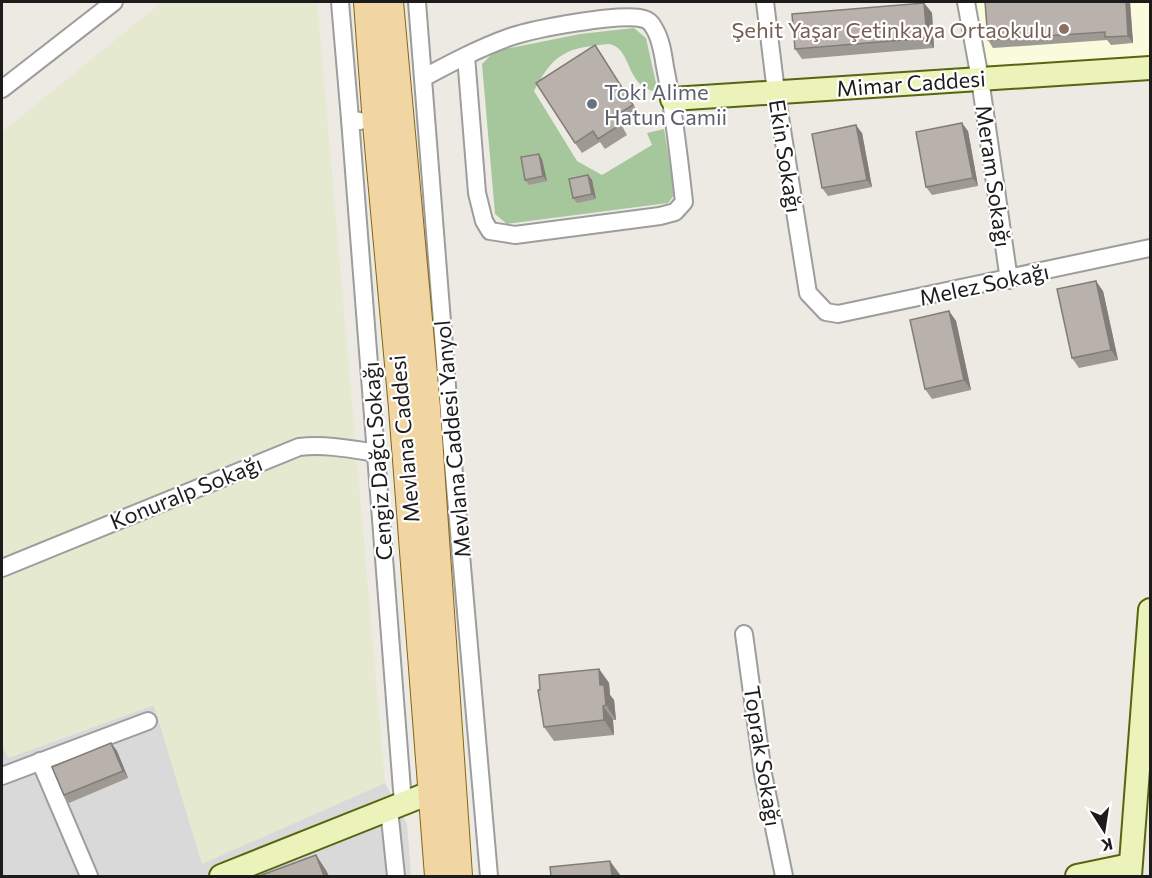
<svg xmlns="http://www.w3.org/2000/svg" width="1152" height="878" font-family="Commissioner,sans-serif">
<rect width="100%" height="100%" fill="#eceae2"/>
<polygon fill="#dad9d9" points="154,705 202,863 385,783 407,824 411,876 2,876 2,744 8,758"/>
<polygon fill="#f9fbdc" points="972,2 1150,2 1150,60 995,70 981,57"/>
<polygon fill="#e5e9cf" points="162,2 317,2 385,783 202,864 154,705 8,758 2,744 2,132"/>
<path fill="#a5c79b" d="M 634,28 L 646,38 L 658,92 C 624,87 633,48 609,44 C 567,48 554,52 534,91 L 577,161 L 602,175 L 652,145 L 647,133 L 664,129 L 675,194 L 668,203 L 507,224 L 495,214 L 482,64 L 495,51 L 580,34 Z"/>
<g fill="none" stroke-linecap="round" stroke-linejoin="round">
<defs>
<g id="street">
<polyline points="340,2 350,119 360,121"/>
<polyline points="417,2 453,463 489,876"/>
<polyline points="765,2 776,92 808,293 826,312 838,314 1150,248"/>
<polyline points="966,2 980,79 1009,280"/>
<path d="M 423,78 C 451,63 479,48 510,37 C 533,29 622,12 644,19 C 648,20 652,24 654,28 C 661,39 663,54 665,67 C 674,111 679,157 684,202 L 675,212 L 660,216 L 515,235 L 490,231 L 484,221 L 477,193 L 466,56"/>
<polyline points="2,89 114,2"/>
<polyline points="350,119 403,803"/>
<path d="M 2,568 L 299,447 C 326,444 351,449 377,453"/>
<polyline points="744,634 763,774 784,876"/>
<polyline points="40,761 89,876"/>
<polyline points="2,776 148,721"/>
<polyline points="389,809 396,876"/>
</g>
<g id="secondary">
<polyline points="672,99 1150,68"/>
<polyline points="221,876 432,792"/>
<polyline points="1077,876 1130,865"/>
<polyline points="1130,876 1150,610"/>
</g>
<g id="primary">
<polyline points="367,2 376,124 402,408 438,876"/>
<polyline points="390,2 427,408 459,876"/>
</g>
</defs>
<use href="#street" stroke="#9d9d9d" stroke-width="20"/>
<use href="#secondary" stroke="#566610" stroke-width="26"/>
<use href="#primary" stroke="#84660f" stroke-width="28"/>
<use href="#street" stroke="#fff" stroke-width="16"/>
<use href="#secondary" stroke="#ebf2ba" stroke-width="22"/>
<use href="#primary" stroke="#f1d5a2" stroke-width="26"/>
</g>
<g fill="#9f9994">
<polygon points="985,2 1130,2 1133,43 1111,45 1107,40 993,48 988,40"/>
<polygon points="924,3 932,13 934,48 802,59 795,49"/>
<polygon points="595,45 640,115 622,126 627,135 605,149 600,142 582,153 575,143"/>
<polygon points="968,131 978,186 932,195 926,187"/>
<polygon points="862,133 872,187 828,196 822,188"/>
<polygon points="542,159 547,181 529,185 525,180"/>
<polygon points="588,175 592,180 596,199 577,203 573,198"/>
<polygon points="1103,291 1118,360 1079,368 1072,358"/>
<polygon points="949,311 956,321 971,390 932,399 925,389"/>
<polygon points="599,669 609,683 610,695 614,700 616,720 613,720 614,735 554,741 544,727"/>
<polygon points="111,743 117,751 128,778 69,803 64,795"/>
</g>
<g fill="#827d78">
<polygon points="1126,2 1130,2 1133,43 1128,36"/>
<polygon points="924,3 932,13 934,48 927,38"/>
<polygon points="962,123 968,131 978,186 973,178"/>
<polygon points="856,125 862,133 872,187 867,180"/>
<polygon points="539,154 542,159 547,181 543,176"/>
<polygon points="588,175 592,180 596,199 592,194"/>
<polygon points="1096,281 1103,291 1118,360 1111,350"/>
<polygon points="949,311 956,321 971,390 964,380"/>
<polygon points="599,669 609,683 610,695 614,700 616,720 606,705 600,685"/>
<polygon points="603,706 613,720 614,735 604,720"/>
<polygon points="111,743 117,751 128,778 123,771"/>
<polygon points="316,855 326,870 329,876 324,876"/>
<polygon points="610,861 621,876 612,876"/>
</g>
<g fill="#b9b2ac" stroke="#827d78" stroke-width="1.5">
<polygon points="985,2 1126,2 1128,36 1105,37 1105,32 988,40"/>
<polygon points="924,3 927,38 795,49 792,14"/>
<polygon points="595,45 633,105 615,116 620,125 598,139 593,131 575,143 536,83"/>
<polygon points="962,123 973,178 926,187 916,132"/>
<polygon points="856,125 867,180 822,188 812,134"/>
<polygon points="539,154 543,176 525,180 521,157"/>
<polygon points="588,175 592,194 573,198 569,179"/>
<polygon points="1096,281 1111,350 1072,358 1057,289"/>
<polygon points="949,311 964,380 925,389 910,320"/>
<polygon points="599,669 600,685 604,685 606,705 603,706 604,720 544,727 538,690 540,690 539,675"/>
<polygon points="111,743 123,771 64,795 52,767"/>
<polygon points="316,855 324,876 259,876"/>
<polygon points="610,861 612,876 551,876 550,867"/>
</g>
<circle fill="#8d6e63" stroke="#fff" stroke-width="2" cx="1064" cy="29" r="6"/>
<circle fill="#6b7280" stroke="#fff" stroke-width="2" cx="592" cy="104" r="6"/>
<g text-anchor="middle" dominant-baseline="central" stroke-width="4.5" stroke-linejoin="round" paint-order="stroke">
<g font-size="22" fill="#785e54" stroke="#fff" text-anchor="end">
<text x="1052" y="29">Şehit Yaşar Çetinkaya Ortaokulu</text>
</g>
<g font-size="22" fill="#1c1c1c" stroke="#fff">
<text transform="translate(911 83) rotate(-4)">Mimar Caddesi</text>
<text transform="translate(786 156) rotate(81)">Ekin Sokağı</text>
<text transform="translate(994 176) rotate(82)">Meram Sokağı</text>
<text transform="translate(984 284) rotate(-12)">Melez Sokağı</text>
<text transform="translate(404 439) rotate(-95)">Mevlana Caddesi</text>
<text transform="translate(452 439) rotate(-95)">Mevlana Caddesi Yanyol</text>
<text transform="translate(377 461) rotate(-94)">Cengiz Dağcı Sokağı</text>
<text transform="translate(186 492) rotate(-22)">Konuralp Sokağı</text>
<text transform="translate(763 756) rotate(81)">Toprak Sokağı</text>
</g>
<g font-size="22" fill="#5b616d" stroke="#fff" text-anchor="start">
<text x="604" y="91">Toki Alime<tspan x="604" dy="25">Hatun Camii</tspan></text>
</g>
</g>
<rect width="1152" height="878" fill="none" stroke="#1c1c1c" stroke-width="6"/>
<g transform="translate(1104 830) rotate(168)" stroke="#ffffff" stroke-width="4.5" paint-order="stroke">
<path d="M0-4.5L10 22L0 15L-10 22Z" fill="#1c1c1c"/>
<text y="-9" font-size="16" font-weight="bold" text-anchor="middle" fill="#1c1c1c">K</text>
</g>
</svg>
